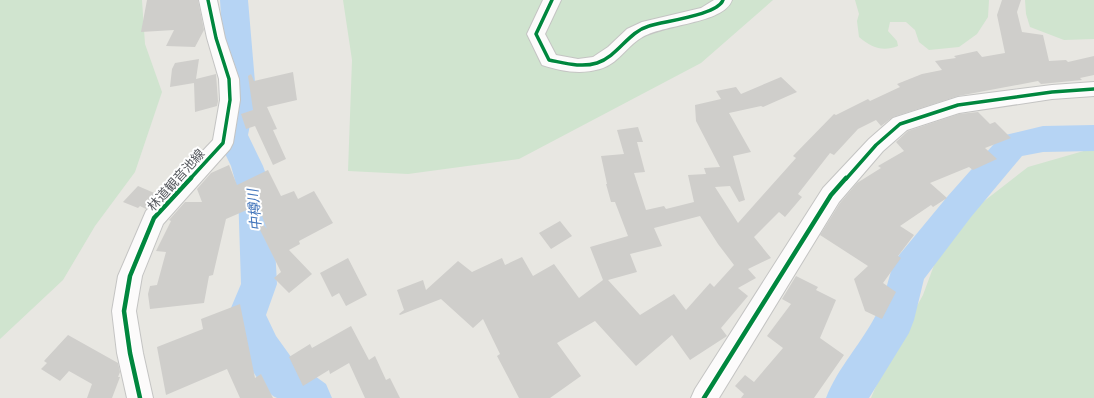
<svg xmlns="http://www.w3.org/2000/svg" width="1094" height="398" font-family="'Fira Sans Condensed','Noto Sans JP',sans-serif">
<rect width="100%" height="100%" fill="#e8e7e2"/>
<g fill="#d0e4cf">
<polygon points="0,0 142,0 145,44 162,92 135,172 95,226 63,280 0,339"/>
<polygon points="343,0 773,0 701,63 519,159 408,174 348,171 352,60"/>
<path d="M 855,0 L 989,0 L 988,17 L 977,34 L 959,47 L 929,50 L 919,42 L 915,30 L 906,22 L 890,22 L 888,31 L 897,41 L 898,46 C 883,52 872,48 859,37 L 857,21 L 859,14 Z"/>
<polygon points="1025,0 1094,0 1094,39 1064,40 1030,27 1026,14"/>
<polygon points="1094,148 1094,398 871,398 888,358 923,295 947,230 1028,167"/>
</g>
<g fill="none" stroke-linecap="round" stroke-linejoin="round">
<g fill="#b6d4f4" fill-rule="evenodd">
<path d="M 220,0 L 248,0 L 256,94 L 248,135 L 263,166 L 272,191 L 277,284 L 266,315 L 276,336 L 294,361 L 326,384 L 332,398 C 323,398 284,398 277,398 C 255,389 237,336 228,315 L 241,284 L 238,191 L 231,166 L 216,135 L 226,94 Z"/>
<path d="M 1094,125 L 1094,151 L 1043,152 L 1022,156 L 971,217 L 924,279 L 914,320 L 909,333 L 869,398 L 826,398 C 838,367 862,343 877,313 C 885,299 888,277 895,260 L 947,197 L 1001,136 L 1043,126 Z"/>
</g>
</g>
<g fill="#cfcecb" fill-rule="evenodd">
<polygon points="147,0 198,0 204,30 195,47 166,46 174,30 141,32"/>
<path d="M 1002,0 L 1021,0 L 1017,12 L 1022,32 L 1043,35 L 1049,61 L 1066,60 L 1068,62 L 1094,56 L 1094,75 L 1080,78 L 1082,80 L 1041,84 L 1038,81 L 958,96 L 893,117 L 881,126 L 876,120 L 858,129 L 834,155 L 830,153 L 798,194 L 802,197 L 785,217 L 779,212 L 754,237 L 771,258 L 748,269 L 756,278 L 738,288 L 748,296 L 721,328 L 727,336 L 690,360 L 672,335 L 636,366 L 595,321 L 557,343 L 581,376 L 550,398 L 519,398 L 497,356 L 500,354 L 483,319 L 473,328 L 441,299 L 400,315 L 399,314 L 404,310 L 397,290 L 423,280 L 426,290 L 458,261 L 472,272 L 502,258 L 505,265 L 522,257 L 533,276 L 554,264 L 579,298 L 603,280 L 590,247 L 628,236 L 615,202 L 611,202 L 606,184 L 607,184 L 601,156 L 624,154 L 617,130 L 638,127 L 643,142 L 637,142 L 645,172 L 634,173 L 646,210 L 664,206 L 666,209 L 694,202 L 688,175 L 706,174 L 704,168 L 720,167 L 696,121 L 695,105 L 721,99 L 716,91 L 736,87 L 741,94 L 781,77 L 797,92 L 763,107 L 761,106 L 729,113 L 751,152 L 733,156 L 745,200 L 739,202 L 730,186 L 715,187 L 738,223 L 796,158 L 793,156 L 834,114 L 836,115 L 868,99 L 870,101 L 900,87 L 897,84 L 922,74 L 942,70 L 935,61 L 956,58 L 954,56 L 977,51 L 982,57 L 1005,53 L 997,15 ZM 700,216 L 718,244 L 734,265 L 714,287 L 710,283 L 686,310 L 674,294 L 640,315 L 608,280 L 637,272 L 630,254 L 662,246 L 654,228 Z"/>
<polygon points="199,59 196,79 216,74 218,101 217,106 195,112 194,83 170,87 172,69 175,63"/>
<polygon points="293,72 297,100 267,107 277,129 273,130 286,159 273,165 255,126 246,129 241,114 253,110 248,76 251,74 254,81"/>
<polygon points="978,112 990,124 995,122 1011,138 985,148 997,159 973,170 969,167 930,183 947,198 933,207 931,205 900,226 914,235 898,256 901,258 883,283 896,292 882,319 865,311 854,279 868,266 820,235 840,203 857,183 881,168 878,166 904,151 896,142 908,131 959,114"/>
<polygon points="229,165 237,185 268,170 281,196 294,191 298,199 314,191 333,223 299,241 300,244 289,250 312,274 289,293 274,278 281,272 256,222 259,220 267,229 258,205 226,219 213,275 209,276 204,303 150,309 148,294 150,286 157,285 166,252 156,251 171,221 169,220 185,202 202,202 197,189 211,173"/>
<polygon points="138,186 159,195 146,209 140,206 138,208 123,202"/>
<polygon points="560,221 572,236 551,249 539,233"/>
<polygon points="348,258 367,295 346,306 339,293 332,297 320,273"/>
<polygon points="796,276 818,287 816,290 836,300 820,338 844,355 814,398 741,398 744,394 735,386 745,375 754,382 783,348 767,336 791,304 782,299"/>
<polygon points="240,304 255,378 261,374 273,398 240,398 227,369 166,395 157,347 203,329 201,319"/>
<polygon points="351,326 369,360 375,356 386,380 390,378 400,398 365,398 349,363 330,374 329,370 303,386 289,357 310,344 312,348"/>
<polygon points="68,335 118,363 120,372 118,377 120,377 112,398 87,398 92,384 69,371 60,381 41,369 47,363 44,361"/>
</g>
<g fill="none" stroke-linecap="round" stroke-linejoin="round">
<defs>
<g id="minor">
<polygon points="199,0 217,0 225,38 239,79 240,100 233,143 230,149 163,224 142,276 136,311 143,353 153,398 127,398 117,353 112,311 118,276 146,211 213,140 220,100 219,79 207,38"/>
<path d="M 543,0 L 561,0 L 545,34 L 556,55 L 578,59 L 593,57 L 608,47 L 627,29 L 642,22 L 701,8 L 714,0 L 732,0 C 724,24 662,24 641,38 C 626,47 618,64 600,69 C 580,75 561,71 542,65 L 527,34 Z"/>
<polygon points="1094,82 1094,96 1052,99 959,113 907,130 883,151 839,202 719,398 691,398 695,389 823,188 869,139 893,118 958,97 1052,85"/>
</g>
</defs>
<use href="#minor" stroke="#c4c4c3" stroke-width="2"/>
<use href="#minor" fill="#fcfbfb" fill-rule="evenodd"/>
<defs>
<g id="cycleway-far1">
<path d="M 552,0 L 536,34 L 549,60 C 565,63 581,68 597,63 C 618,56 628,32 649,26 C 665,21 718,15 723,0"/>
<polyline points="190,179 223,143 230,100 229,79 216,38 208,0"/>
<polyline points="846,179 876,145 900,124 958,105 1052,92 1094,89"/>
</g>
<g id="cycleway">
<polyline points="140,398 130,353 124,311 130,276 154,218 191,178"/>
<polyline points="704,398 831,195 846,178"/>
</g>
</defs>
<use href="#cycleway-far1" stroke="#fff" stroke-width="5.5"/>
<use href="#cycleway" stroke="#fff" stroke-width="7"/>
<use href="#cycleway-far1" stroke="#00873e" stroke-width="3.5"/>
<use href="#cycleway" stroke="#00873e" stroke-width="4.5"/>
</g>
<g text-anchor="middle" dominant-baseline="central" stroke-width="4" stroke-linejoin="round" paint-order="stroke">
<g font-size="13" fill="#585b60" stroke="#fff">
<text transform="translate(176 180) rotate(-48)">林道観音池線</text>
</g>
<g font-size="14" font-style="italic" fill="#4476bc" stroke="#fff">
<text transform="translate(255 210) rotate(-95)">中樽川</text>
</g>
</g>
</svg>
